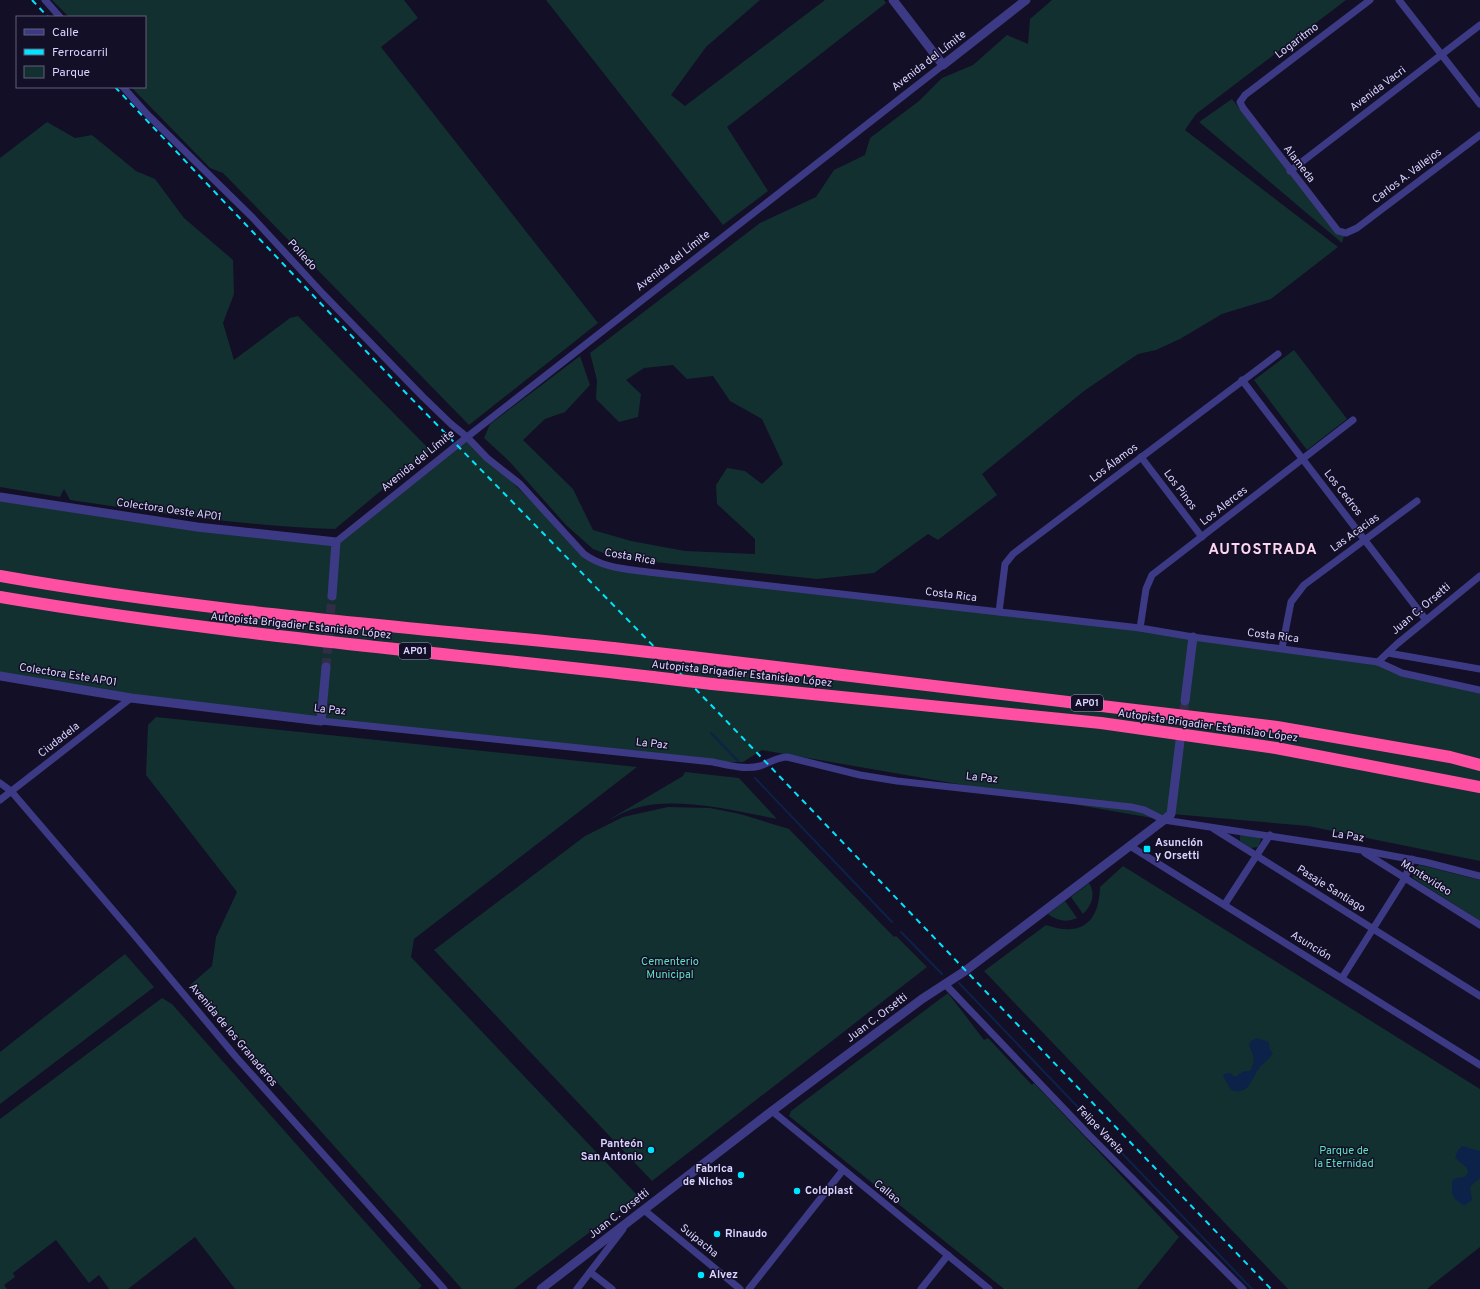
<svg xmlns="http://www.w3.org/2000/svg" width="1480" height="1289" font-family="Overpass,sans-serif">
<rect width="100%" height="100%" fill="#130f26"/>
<g fill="#12302f">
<polygon points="52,0 404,0 418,18 381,47 598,323 469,425 223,173 210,168 134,90 131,87 145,87 145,17 69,17"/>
<polygon points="546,0 760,0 706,47 671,95 685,106 825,0 884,0 886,3 727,127 768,191 723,225"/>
<polygon points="1052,0 1346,0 1196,114 1185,130 1338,247 1271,299 1222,314 1180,339 1156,350 1138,354 1084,391 982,474 997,495 938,540 928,534 874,573 817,579 616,558 593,549 566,525 509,461 484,438 490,424 580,356 590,385 565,412 545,419 523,440 573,489 593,530 631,541 685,551 755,554 755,539 717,504 716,485 727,468 745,471 762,484 783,464 762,419 730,401 713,376 687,379 673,365 644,368 626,380 641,394 638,417 619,422 596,399 597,380 590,353 760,223 816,197 834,170 865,155 870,138 919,101 942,78 973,65 1007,35 1028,44 1030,19"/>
<polygon points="1232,99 1337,234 1344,236 1342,243 1199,122"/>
<path d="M 47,122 L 75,138 L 92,135 L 136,171 L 155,179 L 184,218 L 233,260 L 234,294 L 223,323 L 234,360 L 290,318 L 298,316 L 430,450 L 335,529 C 246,526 158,513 70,500 L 64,489 L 60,497 L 0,487 L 0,158 Z"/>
<polygon points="1294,350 1347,419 1307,450 1254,380"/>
<polygon points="467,437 584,554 606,566 866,596 1378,662 1402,673 1480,690 1480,861 1308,826 1172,814 1164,820 762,750 743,762 713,762 321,721 0,676 0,497 336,542"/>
<polygon points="156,717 637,767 414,939 411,957 638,1196 514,1289 462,1289 190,985 212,966 216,937 237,892 146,775 148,725"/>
<path d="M 685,772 L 739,778 L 777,819 C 737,811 676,796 636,808 C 625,811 615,817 605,822 L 683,776 Z"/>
<polygon points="668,807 710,808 740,814 789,829 894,937 896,936 927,967 652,1181 434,950 585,836 623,817"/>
<polygon points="1240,835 1260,837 1261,840 1258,847 1251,848 1240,841"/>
<polygon points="1420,865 1480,880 1480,921 1413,878 1412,872 1417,866"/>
<path d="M 1123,866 L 1480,1089 L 1480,1247 L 1427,1289 L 1288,1289 L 984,971 L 1046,925 C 1081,937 1099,923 1100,887 Z"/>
<path d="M 1089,883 C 1096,894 1092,905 1083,914 L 1071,897 Z"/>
<path d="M 1065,901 L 1077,918 C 1066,923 1058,921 1048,914 Z"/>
<polygon points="125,954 154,987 0,1104 0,1052"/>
<polygon points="948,993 984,1040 988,1038 1032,1085 1034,1083 1179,1237 1137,1289 1004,1289 789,1116 791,1111"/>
<polygon points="162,998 172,1004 422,1286 418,1289 235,1289 195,1237 128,1289 109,1289 99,1275 89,1283 56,1240 13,1273 15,1277 4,1285 7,1289 0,1289 0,1119"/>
</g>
<g fill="#0c2248">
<path d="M 1257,1038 L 1269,1042 L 1270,1050 L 1273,1053 C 1270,1059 1264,1062 1260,1067 C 1250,1079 1250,1096 1231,1090 L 1223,1076 L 1226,1073 L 1230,1073 L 1235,1077 L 1244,1071 L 1250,1071 C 1256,1061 1254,1055 1249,1046 L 1251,1041 Z"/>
<polygon points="1462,1146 1480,1151 1480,1178 1470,1187 1472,1200 1464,1206 1455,1199 1452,1194 1452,1181 1456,1178 1465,1177 1468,1172 1467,1168 1455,1158 1458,1150"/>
</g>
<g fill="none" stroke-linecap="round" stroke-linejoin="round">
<g stroke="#0c2248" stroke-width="2">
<polyline points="711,733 738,761"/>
<polyline points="755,778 892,922"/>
<polyline points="901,932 942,974"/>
<polyline points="959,983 1252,1289"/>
</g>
<g stroke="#312d47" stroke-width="9" stroke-dasharray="9 4.5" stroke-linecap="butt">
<polyline points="326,667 332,596"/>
<polyline points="1180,740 1185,701"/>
</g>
<g stroke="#3d3a85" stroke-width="7">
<polyline points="45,0 60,17"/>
<polyline points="1370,0 1245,95 1240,102 1243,108 1338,231 1346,233 1357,228 1480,135"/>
<polyline points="1399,0 1480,104"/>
<path d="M 123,87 L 147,114 L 253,218 L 323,294 L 423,397 L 451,424 L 467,437 L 487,458 L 520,484 L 584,554 C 603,568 625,569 648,572 L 1140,628 L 1193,637 L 1378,662 L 1402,673 L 1480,690"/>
<polyline points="1290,171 1480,25"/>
<polyline points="1242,380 1426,620"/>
<polyline points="1141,457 1202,537"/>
<polyline points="336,542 467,437 943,65"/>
<polyline points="999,612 1005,564 1013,554 1278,354"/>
<polyline points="1140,628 1146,589 1152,575 1353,420"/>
<polyline points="1282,648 1291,602 1304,585 1417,501"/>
<polyline points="1388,653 1480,669"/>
<polyline points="1378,662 1397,644 1480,576"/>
<path d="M 321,721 L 713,762 C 727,765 745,770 760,766 C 769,763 777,757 787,757 L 860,775 L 897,781 L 1131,807 L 1144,810 L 1164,820 L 1361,850 L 1425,862 L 1480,876"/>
<polyline points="0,783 11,791 130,930 236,1057 444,1289"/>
<polyline points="0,800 131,698"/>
<polyline points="1214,829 1480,996"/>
<polyline points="1130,846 1480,1065"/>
<polyline points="1365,853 1480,925"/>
<polyline points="1225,904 1270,835"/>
<polyline points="1342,978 1405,878 1412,859"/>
<polyline points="945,984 1089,1135 1243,1289"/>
<polyline points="772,1111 989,1289"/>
<polyline points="644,1210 740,1289"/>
<polyline points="590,1272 612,1289"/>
<polyline points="577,1289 623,1229"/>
<polyline points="749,1289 843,1170"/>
<polyline points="921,1289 948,1255"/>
</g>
<g stroke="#3d3a85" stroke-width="9">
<polyline points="893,0 943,65 1026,0"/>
<polyline points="0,497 197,527 336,542 332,596"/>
<polyline points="0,676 131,698 321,721 326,667"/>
<polyline points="1185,701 1193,637"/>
<polyline points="541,1289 772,1111 922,999 965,971 1164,820 1171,814 1180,741"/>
</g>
<g stroke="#ff4fa3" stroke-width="12">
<path d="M 0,576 C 203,612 408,627 613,648"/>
<path d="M 0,597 C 217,634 435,652 653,677"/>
<polyline points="692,657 1277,727 1450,757 1480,765"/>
<polyline points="712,684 1101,723 1276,748 1480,787"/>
</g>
<g stroke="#00e5ff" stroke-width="2" stroke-dasharray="6 5" stroke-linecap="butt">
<polyline points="32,0 48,17"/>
<polyline points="115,87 404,391 714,708 1271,1289"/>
</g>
<g stroke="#ff4fa3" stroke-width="12">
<polyline points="613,648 692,657"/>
<polyline points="653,677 712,684"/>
</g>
</g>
<g fill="#00e5ff" stroke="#130f26" stroke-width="1.5">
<rect x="1143" y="845" width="8" height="8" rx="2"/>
<circle cx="651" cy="1150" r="4"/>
<circle cx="741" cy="1175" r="4"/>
<circle cx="797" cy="1191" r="4"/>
<circle cx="717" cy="1234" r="4"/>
<circle cx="701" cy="1275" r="4"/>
</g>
<g text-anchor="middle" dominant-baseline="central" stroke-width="3" stroke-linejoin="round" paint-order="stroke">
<g fill="#130f26" stroke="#9e99be" stroke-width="1">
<rect x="399" y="643" width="32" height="16" rx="3"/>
<rect x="1071" y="695" width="32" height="16" rx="3"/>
</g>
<g font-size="10" font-weight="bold" fill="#d9d4ff">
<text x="415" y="651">AP01</text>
<text x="1087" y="703">AP01</text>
</g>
<g font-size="11" fill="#d9d4ff" stroke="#130f26">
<text transform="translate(1297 41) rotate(-37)">Logaritmo</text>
<text transform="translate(929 61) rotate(-38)">Avenida del Límite</text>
<text transform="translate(1378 89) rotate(-37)">Avenida Vacri</text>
<text transform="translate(1299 164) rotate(52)">Alameda</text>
<text transform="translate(1407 176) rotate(-37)">Carlos A. Vallejos</text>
<text transform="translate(302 255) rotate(48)">Polledo</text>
<text transform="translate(673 261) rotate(-38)">Avenida del Límite</text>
<text transform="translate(418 461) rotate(-39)">Avenida del Límite</text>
<text transform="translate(1114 463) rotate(-37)">Los Álamos</text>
<text transform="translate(1180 490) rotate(53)">Los Pinos</text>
<text transform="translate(1343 493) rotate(52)">Los Cedros</text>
<text transform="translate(1224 506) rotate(-38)">Los Alerces</text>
<text transform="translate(169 510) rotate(8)">Colectora Oeste AP01</text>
<text transform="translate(1355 533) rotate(-36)">Las Acacias</text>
<text transform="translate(630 557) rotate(10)">Costa Rica</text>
<text transform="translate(951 595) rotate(7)">Costa Rica</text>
<text transform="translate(1421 609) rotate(-40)">Juan C. Orsetti</text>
<text transform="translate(301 626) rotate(6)">Autopista Brigadier Estanislao López</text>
<text transform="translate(1273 636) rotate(7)">Costa Rica</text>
<text transform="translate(742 674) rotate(6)">Autopista Brigadier Estanislao López</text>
<text transform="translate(68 675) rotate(9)">Colectora Este AP01</text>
<text transform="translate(330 710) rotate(6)">La Paz</text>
<text transform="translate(1208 726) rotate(8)">Autopista Brigadier Estanislao López</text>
<text transform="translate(59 740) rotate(-38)">Ciudadela</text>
<text transform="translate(652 744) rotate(6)">La Paz</text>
<text transform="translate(982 778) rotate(6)">La Paz</text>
<text transform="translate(1348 836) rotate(9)">La Paz</text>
<text transform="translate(1426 878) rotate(32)">Montevideo</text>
<text transform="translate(1331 889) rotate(32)">Pasaje Santiago</text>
<text transform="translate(1311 946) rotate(32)">Asunción</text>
<text transform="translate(877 1018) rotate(-37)">Juan C. Orsetti</text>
<text transform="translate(233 1035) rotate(50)">Avenida de los Granaderos</text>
<text transform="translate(1100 1130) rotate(46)">Felipe Varela</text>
<text transform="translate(887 1192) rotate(39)">Callao</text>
<text transform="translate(619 1214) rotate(-38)">Juan C. Orsetti</text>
<text transform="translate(699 1241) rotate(39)">Suipacha</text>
</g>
<g font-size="11" font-weight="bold" fill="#d9d4ff" stroke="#130f26" text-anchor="start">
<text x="1155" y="843">Asunción<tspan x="1155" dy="13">y Orsetti</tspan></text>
<text x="643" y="1144" text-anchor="end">Panteón<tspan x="643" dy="13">San Antonio</tspan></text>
<text x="733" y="1169" text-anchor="end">Fabrica<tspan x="733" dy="13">de Nichos</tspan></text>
<text x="805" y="1191">Coldplast</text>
<text x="725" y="1234">Rinaudo</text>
<text x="709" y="1275">Alvez</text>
</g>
<g font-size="11" fill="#5fe0c0" stroke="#130f26">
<text x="670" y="962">Cementerio<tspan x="670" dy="13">Municipal</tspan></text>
<text x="1344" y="1151">Parque de<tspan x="1344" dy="13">la Eternidad</tspan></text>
</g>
<g font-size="15" font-weight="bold" letter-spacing="1" fill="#ffd6f0" stroke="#130f26">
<text x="1263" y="550">AUTOSTRADA</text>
</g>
</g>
<rect x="16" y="16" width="130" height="72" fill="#130f26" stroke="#625e7d"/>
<rect x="24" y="29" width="20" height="6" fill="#3d3a85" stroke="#625e7d"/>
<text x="52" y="36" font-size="12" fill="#d9d4ff">Calle</text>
<rect x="24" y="49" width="20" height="6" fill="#00e5ff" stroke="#625e7d"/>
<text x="52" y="56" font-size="12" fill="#d9d4ff">Ferrocarril</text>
<rect x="24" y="66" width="20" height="12" fill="#12302f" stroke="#625e7d"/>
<text x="52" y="76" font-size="12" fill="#d9d4ff">Parque</text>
</svg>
